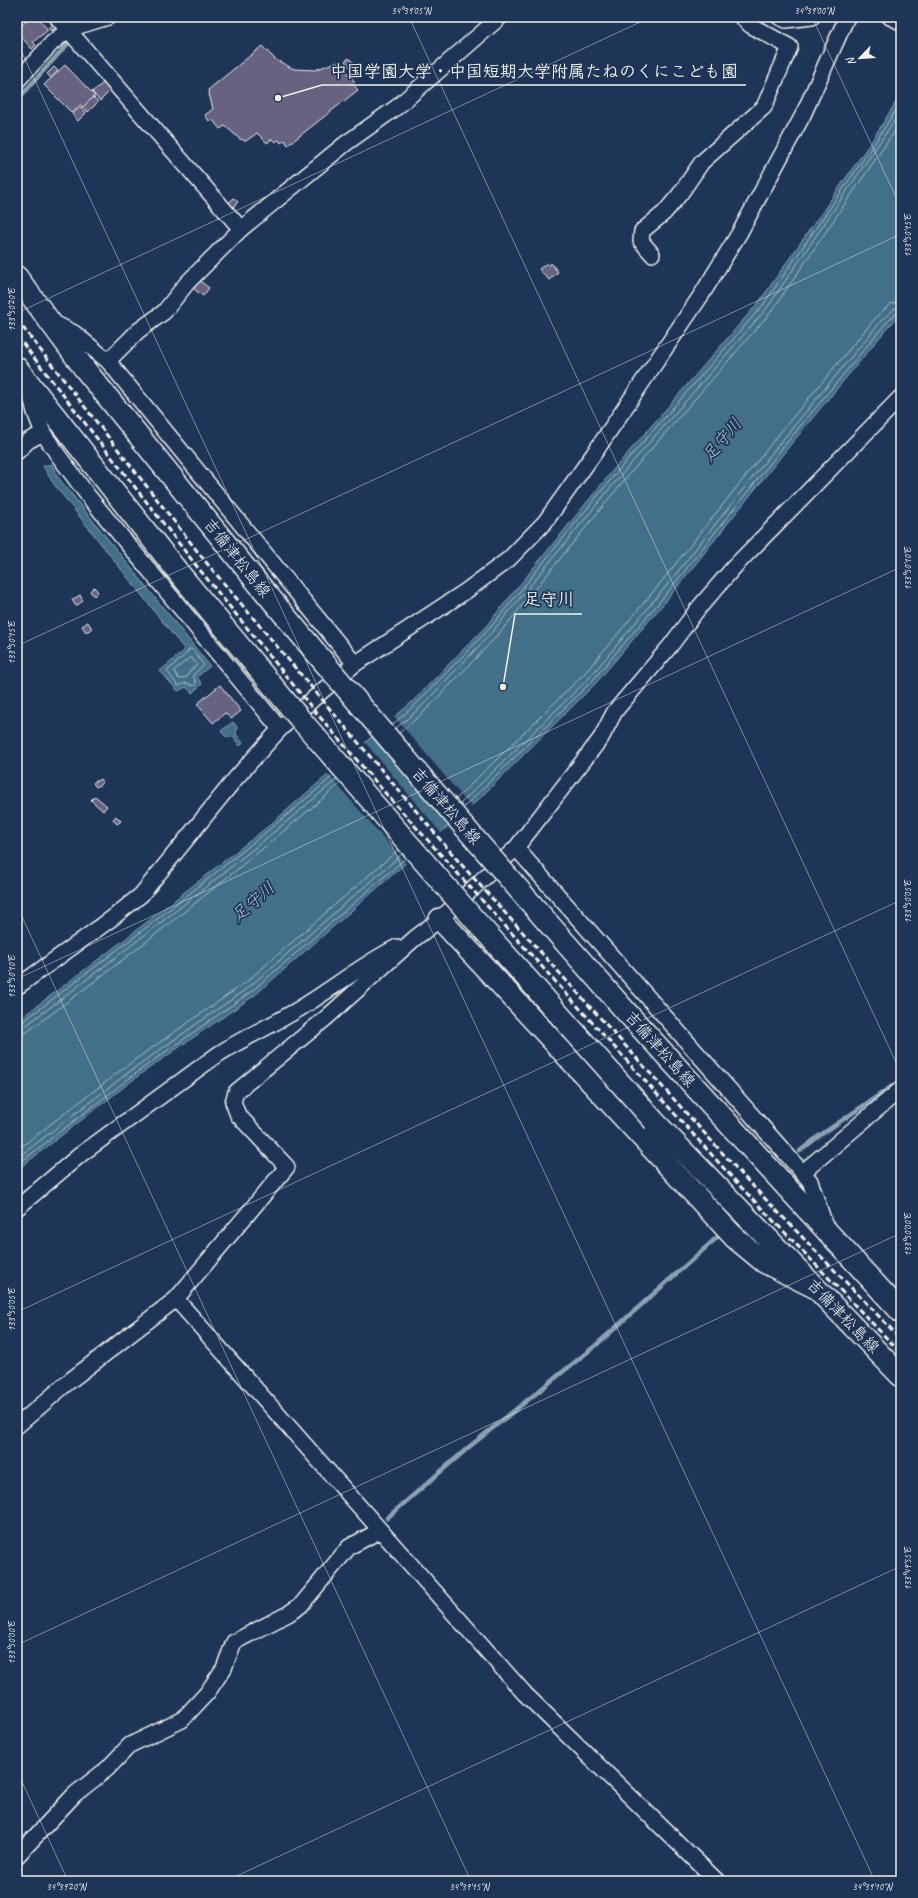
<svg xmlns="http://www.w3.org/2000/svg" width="918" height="1898" font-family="Caveat,'Klee One',sans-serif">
<rect width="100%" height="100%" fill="#1d3557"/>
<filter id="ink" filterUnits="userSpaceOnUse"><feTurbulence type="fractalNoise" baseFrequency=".025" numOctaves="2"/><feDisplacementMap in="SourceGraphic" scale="8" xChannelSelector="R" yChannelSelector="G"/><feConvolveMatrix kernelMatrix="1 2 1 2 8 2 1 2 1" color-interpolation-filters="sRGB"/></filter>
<g filter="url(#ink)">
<g fill="#436f89" stroke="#8aa3af">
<polygon points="901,94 901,315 889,326 791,444 670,596 596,683 478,800 255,995 142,1073 17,1170 17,1021 124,940 271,824 413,701 487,625 614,469 759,302 871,142"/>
<polygon points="52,464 57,476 210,666 197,677 202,684 192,693 186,687 178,691 160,671 185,650 53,483 43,466"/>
<polygon points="233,722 237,727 236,734 243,743 240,746 233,737 225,736 221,731"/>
</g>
<g fill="#1d3557">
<polygon points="394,716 472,808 451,826 373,734"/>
<polygon points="364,741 442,834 426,848 348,755"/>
<polygon points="345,758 424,850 407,865 327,773"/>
</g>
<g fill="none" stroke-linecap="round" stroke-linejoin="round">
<g stroke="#adbdc2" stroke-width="1">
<polygon points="189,649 192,649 204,665 193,675 196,683 194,686 186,683 178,686 167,671 187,653"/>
<polygon points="190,658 192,658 197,665 190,671 187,677 179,679 174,671"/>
<polyline points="392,725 416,704 490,628 617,472 763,305 874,144 901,102"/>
<polyline points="395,729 420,708 493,631 621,475 767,308 901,111"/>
<polyline points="399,733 424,712 498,635 625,479 771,312 901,122"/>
<polyline points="456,799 585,673 658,586 779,434 877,316 891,304 901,301"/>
<polyline points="460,804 590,677 663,590 784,438 882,320 894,309 901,307"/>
<polyline points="463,808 593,680 667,593 788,441 886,323 897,313 901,312"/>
<path d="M 17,1024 L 21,1023 C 127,943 233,862 334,775"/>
<path d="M 17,1029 L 24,1027 C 130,947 236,866 337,779"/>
<path d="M 17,1035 L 27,1032 C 134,953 239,870 341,783"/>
<polyline points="17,1150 133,1061 245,983 398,850"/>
<polyline points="17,1158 137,1066 249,987 402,854"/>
<polyline points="17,1165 140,1070 252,991 406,858"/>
</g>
<g stroke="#8aa3af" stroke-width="4.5">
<polyline points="17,100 72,39"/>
<polyline points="800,1151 819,1136 901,1080"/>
<polyline points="387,1518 469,1447 595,1346 722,1233"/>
</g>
</g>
<g fill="#666280" stroke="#f4f1e8">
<polygon points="31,17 37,17 48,30 33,42 36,45 32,49 17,32 17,29"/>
<polygon points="55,21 58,24 51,31 48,28"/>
<polygon points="262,46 276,60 294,69 315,70 336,62 339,63 355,82 353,84 358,90 288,145 285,140 281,143 279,140 275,142 272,139 267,143 257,133 246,141 240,139 225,126 220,129 212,119 209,121 205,115 213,109 208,90"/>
<polygon points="349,58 357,67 353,71 345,61"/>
<polygon points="65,65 95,96 83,107 80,105 72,113 44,85"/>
<polygon points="54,67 58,71 51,78 47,74"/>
<polygon points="104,82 111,90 100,101 92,92"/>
<polygon points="93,97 98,102 88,112 83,107"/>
<polygon points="81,107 86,113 78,121 72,114"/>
<polygon points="234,198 238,202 230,210 226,205"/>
<polygon points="547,263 549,266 551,263 558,272 549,280 539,269"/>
<polygon points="195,277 209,288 203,296 189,285"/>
<polygon points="94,587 98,592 94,596 90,591"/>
<polygon points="80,595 83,601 76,606 72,600"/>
<polygon points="88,622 92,629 86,632 82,626"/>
<polygon points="220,685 241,711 231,719 225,713 213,723 197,704"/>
<polygon points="100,779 103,783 96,787 93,783"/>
<polygon points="95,796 107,806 103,811 91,800"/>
<polygon points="116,816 121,821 117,824 113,819"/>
</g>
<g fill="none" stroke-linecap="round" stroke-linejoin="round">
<defs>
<g id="street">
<polyline points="57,17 241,229 345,144 397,107 500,17"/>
<polyline points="779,17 786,20 812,17"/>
<polyline points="890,17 901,22"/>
<polyline points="17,81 52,43 69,29 108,17"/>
<polyline points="652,254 641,241 642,231 664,213 680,194 702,162 764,107 790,47 750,25 742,17"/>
<polyline points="50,321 74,333 108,361 355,664"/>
<polyline points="108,361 138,331 164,312 187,283 241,229"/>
<polyline points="28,386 35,412 43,433 58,455 89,497 280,729"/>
<polyline points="17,452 28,441 43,433"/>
<polyline points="516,848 810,1181 825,1225"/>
<polyline points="17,987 111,919 141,895 236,778 280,729 322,691 355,664 466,591 509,559 545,522 593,455 702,294 740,232 803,115 847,17"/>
<polyline points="802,1173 901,1089"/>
<path d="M 17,1208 L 80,1155 L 217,1055 C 246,1036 278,1023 307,1004 C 337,985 365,963 397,947"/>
<polyline points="176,1299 525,1694 717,1881"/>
<polyline points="17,1426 67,1383 176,1299 287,1167 238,1115 233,1102 236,1092 326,1018 414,939 440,919 516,848 601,738 615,711 671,645 697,610 735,566 901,397"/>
<polyline points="17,1856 75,1794 107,1769 130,1745 182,1720 207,1693 224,1668 234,1642 288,1614 301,1605 349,1547 379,1531"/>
</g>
<g id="secondary">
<polyline points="17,277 84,368 252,576"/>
<polyline points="17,368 174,567"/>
<polyline points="440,919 736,1239 764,1262 814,1287"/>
<polyline points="629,1015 901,1312"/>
<polyline points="654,1121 901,1376"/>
</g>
</defs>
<use href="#street" stroke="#f4f1e8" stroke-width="18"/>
<use href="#secondary" stroke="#f4f1e8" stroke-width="24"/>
<use href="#street" stroke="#1d3557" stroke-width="15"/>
<use href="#secondary" stroke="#1d3557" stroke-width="21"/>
<g stroke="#f4f1e8" stroke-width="3" stroke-dasharray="6 3" stroke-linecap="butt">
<polyline points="17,320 205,561 460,863 746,1179 901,1339"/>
<polyline points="17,336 195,564 313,709 387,795 739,1185 901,1353"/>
</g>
<defs>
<g id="secondary-bridge">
<polyline points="174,567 300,719 473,918 654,1121"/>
<path d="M 252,576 C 375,725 501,870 629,1015"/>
</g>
</defs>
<use href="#secondary-bridge" stroke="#f4f1e8" stroke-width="24" stroke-linecap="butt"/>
<use href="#secondary-bridge" stroke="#1d3557" stroke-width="21"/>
</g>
</g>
<path fill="none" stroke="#f4f1e8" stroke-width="1" stroke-opacity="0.45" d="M 409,17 L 901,1073M 812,17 L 901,208M 17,42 L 875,1881M 17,313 L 651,17M 17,646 L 901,234M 17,906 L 471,1881M 17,979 L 901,567M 17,1312 L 901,900M 17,1645 L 901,1233M 17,1771 L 68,1881M 226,1881 L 901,1566"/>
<g text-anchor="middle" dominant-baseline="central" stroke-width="3.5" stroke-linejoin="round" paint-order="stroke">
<g font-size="16" fill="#f4f1e8" stroke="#1d3557">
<text transform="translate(237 558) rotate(51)">吉備津松島線</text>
<text transform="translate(446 806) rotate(49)">吉備津松島線</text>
<text transform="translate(660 1049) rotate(48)">吉備津松島線</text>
<text transform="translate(843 1316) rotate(46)">吉備津松島線</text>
</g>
<g font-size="17" font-style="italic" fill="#b6c4c7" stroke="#1d3557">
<text transform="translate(722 440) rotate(-50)">足守川</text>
<text transform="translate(253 902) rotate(-41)">足守川</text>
</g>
</g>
<path fill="none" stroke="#f4f1e8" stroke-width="1.5" d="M278 98L322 85H746M503 687L515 614H582"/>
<g fill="#f4f1e8" stroke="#1d3557" stroke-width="1.5">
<circle cx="278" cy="98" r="4"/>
<circle cx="503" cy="687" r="4"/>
</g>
<g font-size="17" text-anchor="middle" font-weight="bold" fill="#f4f1e8" stroke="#1d3557" stroke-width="3.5" stroke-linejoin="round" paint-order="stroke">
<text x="534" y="77">中国学園大学・中国短期大学附属たねのくにこども園</text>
<text x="549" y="605">足守川</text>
</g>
<rect width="918" height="1898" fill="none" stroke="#1d3557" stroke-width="44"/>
<g transform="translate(860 58) rotate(245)" stroke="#1d3557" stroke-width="3" paint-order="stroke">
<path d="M0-3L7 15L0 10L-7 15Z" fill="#f4f1e8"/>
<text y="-6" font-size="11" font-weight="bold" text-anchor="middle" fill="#f4f1e8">N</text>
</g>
<rect x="22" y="22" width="874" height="1854" fill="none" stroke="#f4f1e8" stroke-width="1.5"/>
<g font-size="10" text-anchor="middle" fill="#f4f1e8">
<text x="411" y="14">34°39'05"N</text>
<text x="814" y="14">34°39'00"N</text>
<text transform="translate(907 236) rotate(-90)" y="4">133°50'15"E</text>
<text transform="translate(11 310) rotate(-90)" y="4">133°50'20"E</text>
<text transform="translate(907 569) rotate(-90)" y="4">133°50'10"E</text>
<text transform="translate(11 643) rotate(-90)" y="4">133°50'15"E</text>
<text transform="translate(907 902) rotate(-90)" y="4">133°50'05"E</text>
<text transform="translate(11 977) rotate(-90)" y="4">133°50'10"E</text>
<text transform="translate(907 1235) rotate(-90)" y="4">133°50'00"E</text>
<text transform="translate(11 1310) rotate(-90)" y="4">133°50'05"E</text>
<text transform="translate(907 1569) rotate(-90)" y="4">133°49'55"E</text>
<text transform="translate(11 1643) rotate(-90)" y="4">133°50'00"E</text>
<text x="66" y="1890">34°39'20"N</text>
<text x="469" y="1890">34°39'15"N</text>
<text x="872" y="1890">34°39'10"N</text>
</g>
</svg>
